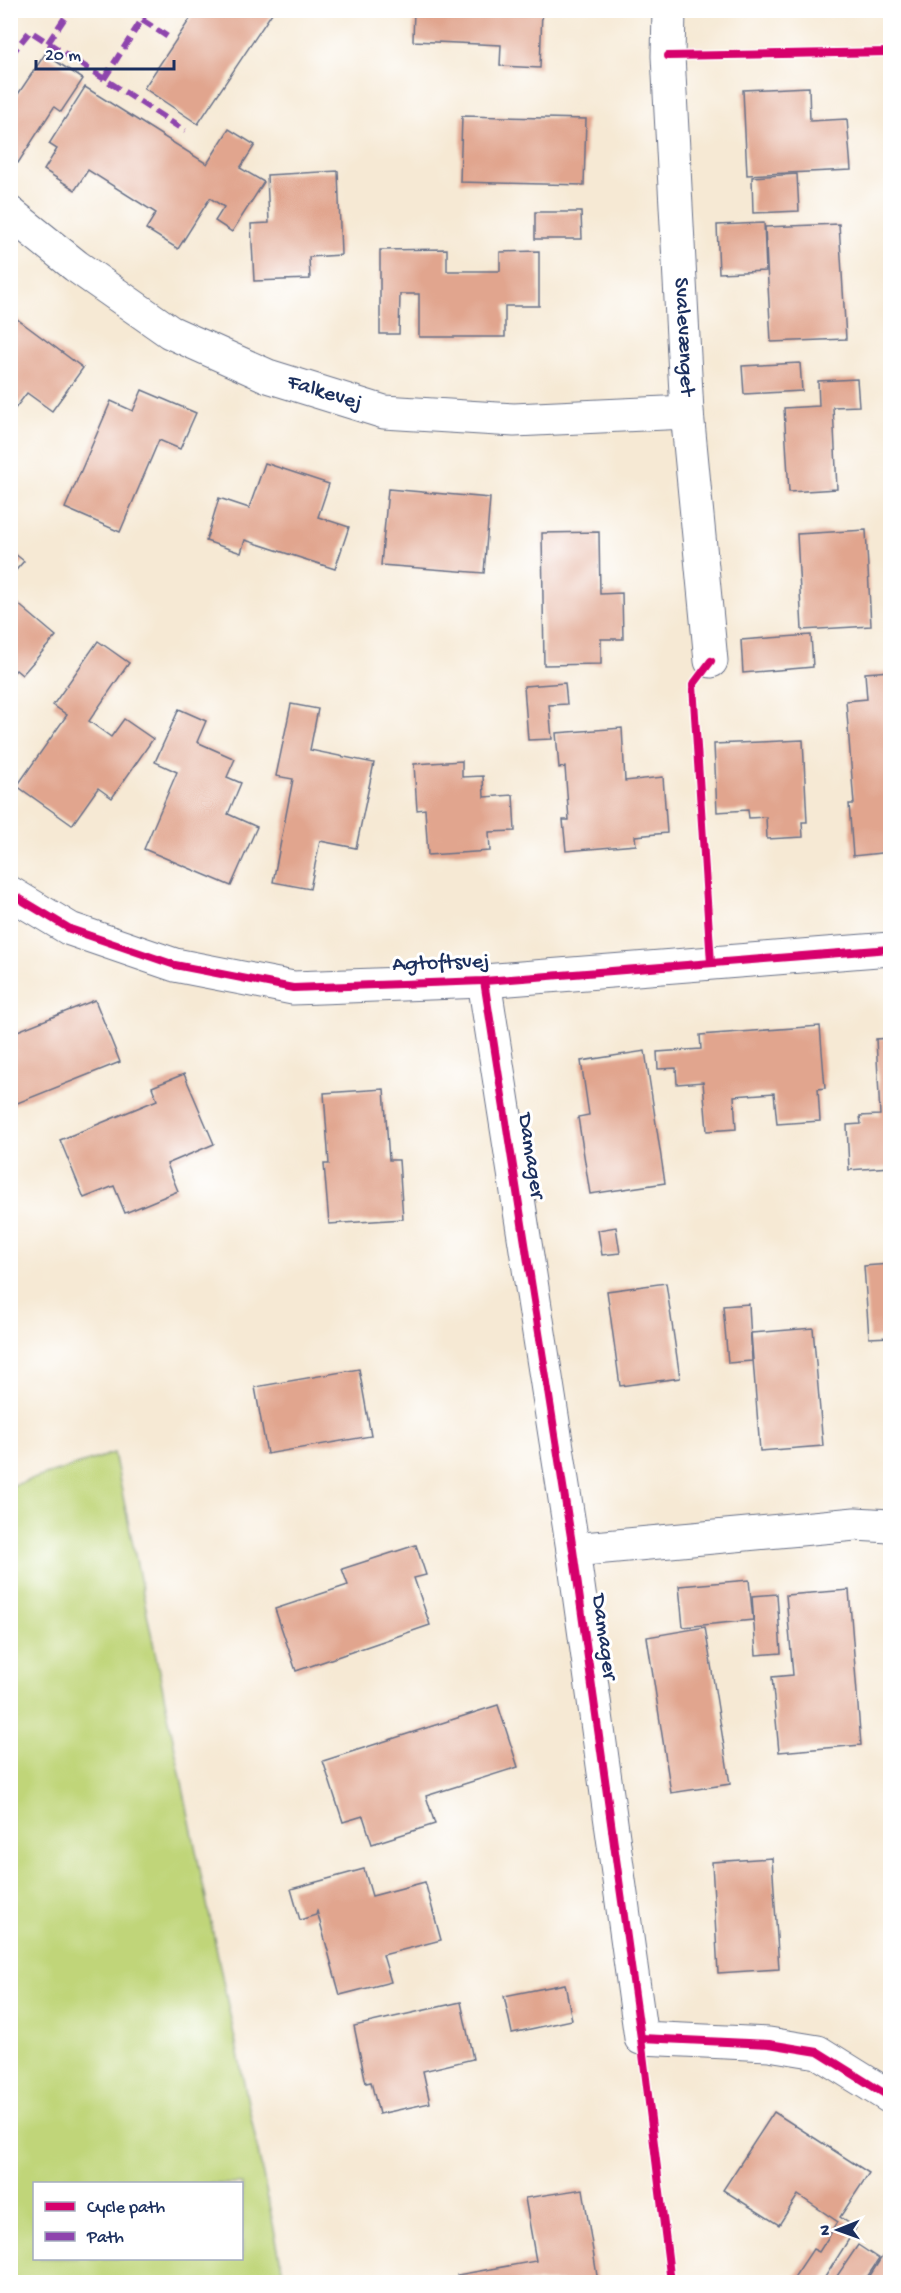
<svg xmlns="http://www.w3.org/2000/svg" width="901" height="2293" font-family="'Gochi Hand',sans-serif">
<rect width="100%" height="100%" fill="#fff"/>
<filter id="ink" filterUnits="userSpaceOnUse"><feTurbulence type="fractalNoise" baseFrequency=".0167" numOctaves="2"/><feDisplacementMap in="SourceGraphic" scale="12" xChannelSelector="R" yChannelSelector="G"/><feConvolveMatrix kernelMatrix="1 2 1 2 8 2 1 2 1" color-interpolation-filters="sRGB"/></filter>
<filter id="wash" filterUnits="userSpaceOnUse"><feTurbulence type="fractalNoise" baseFrequency=".008" numOctaves="4" result="noise"/><feDisplacementMap in="SourceGraphic" scale="24" xChannelSelector="R" yChannelSelector="G"/><feGaussianBlur stdDeviation="1.35" result="paint"/><feColorMatrix in="noise" values="0 0 0 0 0 0 0 0 0 0 0 0 0 0 0 0 0 1.4 0 .05"/><feComposite in="paint" operator="in"/></filter>
<g filter="url(#wash)">
<rect width="100%" height="100%" fill="#f6e9d4"/>
<path fill="#c0d579" stroke="#6e826c" stroke-width="1.5" fill-rule="evenodd" d="M 114,1453 L 285,2282 L 11,2282 L 11,1486 ZM 34,2184 L 242,2184 L 242,2258 L 34,2258 Z"/>
<g id="blocks">
<g fill="#e1a58e">
<polygon points="196,10 274,10 198,124 144,88"/>
<polygon points="414,10 542,10 540,68 500,66 501,45 413,41"/>
<polygon points="45,54 83,79 61,112 54,107 18,163 10,159 10,106"/>
<polygon points="85,87 207,164 229,129 255,145 240,168 264,182 232,232 215,221 224,207 210,198 178,249 146,229 156,213 88,170 75,190 44,170 57,149 49,144"/>
<polygon points="809,87 810,121 847,119 851,170 747,175 743,90"/>
<polygon points="462,116 586,119 584,185 460,182"/>
<polygon points="338,171 341,255 309,257 310,279 254,281 251,224 269,223 267,175"/>
<polygon points="797,174 799,211 753,213 752,177"/>
<polygon points="535,212 581,212 582,239 535,239"/>
<polygon points="764,223 766,271 719,273 717,225"/>
<polygon points="839,224 846,339 771,342 765,227"/>
<polygon points="447,249 447,271 500,271 500,252 539,251 539,306 505,306 505,337 419,337 419,294 400,294 399,334 380,334 380,250"/>
<polygon points="13,316 83,368 52,411 27,393 10,415 10,319"/>
<polygon points="800,363 802,391 744,394 742,366"/>
<polygon points="857,379 859,406 833,407 837,489 789,492 784,408 819,406 818,381"/>
<polygon points="142,390 196,413 180,449 159,440 120,532 65,508 111,401 133,411"/>
<polygon points="265,463 329,484 318,517 349,527 335,569 245,540 241,553 206,541 219,498 249,508"/>
<polygon points="388,489 490,498 484,573 381,565"/>
<polygon points="866,530 871,626 802,630 797,534"/>
<polygon points="599,532 600,594 622,593 623,639 601,639 601,664 544,665 542,533"/>
<polygon points="10,550 24,561 10,577"/>
<polygon points="10,597 56,636 22,675 16,670 10,676"/>
<polygon points="811,635 813,667 743,673 741,640"/>
<polygon points="98,641 129,663 89,721 111,737 124,719 153,739 112,798 98,788 72,825 17,786 67,715 53,705"/>
<polygon points="890,671 890,852 853,856 849,804 854,804 846,701 867,699 865,673"/>
<polygon points="565,683 567,704 549,705 552,739 528,740 524,686"/>
<polygon points="291,704 318,709 310,750 374,763 356,848 320,841 310,889 273,882 293,779 276,776"/>
<polygon points="179,709 206,721 197,742 235,759 227,777 241,783 228,814 257,827 231,886 144,849 177,772 155,762"/>
<polygon points="622,728 625,781 663,777 667,833 635,836 636,845 566,851 563,820 569,820 565,767 559,768 556,733"/>
<polygon points="803,740 807,822 802,822 803,837 767,839 766,817 749,818 748,810 717,812 714,744"/>
<polygon points="462,761 462,777 483,776 484,797 513,795 515,831 489,832 490,851 428,855 425,809 417,810 414,764"/>
<polygon points="95,1000 120,1062 10,1106 10,1034"/>
<polygon points="820,1026 825,1088 818,1089 820,1121 777,1124 774,1093 734,1096 736,1129 707,1131 703,1082 677,1084 676,1068 658,1069 657,1052 701,1049 700,1035"/>
<polygon points="890,1038 890,1167 849,1170 847,1125 861,1124 860,1116 880,1115 876,1039"/>
<polygon points="645,1051 665,1183 590,1194 578,1117 589,1115 581,1061"/>
<polygon points="184,1074 214,1144 167,1164 178,1191 125,1213 114,1186 84,1198 60,1140 157,1100 152,1087"/>
<polygon points="384,1089 389,1160 399,1160 403,1219 329,1224 324,1164 329,1164 324,1093"/>
<polygon points="616,1227 620,1253 602,1255 598,1230"/>
<polygon points="890,1264 890,1337 869,1338 864,1266"/>
<polygon points="666,1283 680,1378 620,1386 607,1291"/>
<polygon points="749,1304 752,1361 728,1363 723,1306"/>
<polygon points="813,1328 823,1446 760,1451 751,1333"/>
<polygon points="359,1369 371,1436 267,1454 255,1387"/>
<polygon points="416,1545 426,1575 414,1578 430,1625 296,1671 275,1609 348,1585 342,1569"/>
<polygon points="749,1580 753,1620 683,1627 679,1586"/>
<polygon points="849,1590 861,1745 779,1752 772,1677 793,1675 786,1595"/>
<polygon points="777,1594 781,1653 756,1655 752,1596"/>
<polygon points="705,1627 730,1784 671,1793 647,1637"/>
<polygon points="498,1705 518,1767 426,1796 435,1824 372,1844 363,1816 343,1822 323,1761"/>
<polygon points="772,1858 779,1969 718,1973 712,1862"/>
<polygon points="364,1869 372,1896 425,1882 441,1940 383,1955 391,1982 340,1995 317,1911 316,1915 300,1920 291,1889"/>
<polygon points="565,1984 572,2020 512,2033 504,1996"/>
<polygon points="461,2002 473,2059 423,2071 430,2103 379,2114 371,2082 366,2083 354,2026"/>
<polygon points="774,2112 869,2173 840,2217 856,2228 822,2282 791,2282 813,2249 819,2252 838,2222 798,2195 779,2225 723,2190"/>
<polygon points="583,2189 598,2282 458,2282 457,2275 536,2261 525,2198"/>
<polygon points="890,2244 890,2282 866,2282"/>
<polygon points="858,2245 879,2259 864,2282 833,2282"/>
</g>
</g>
</g>
<g filter="url(#ink)">
<use href="#blocks" fill-opacity="0" stroke="#687087" stroke-width="1.5"/>
<g fill="none" stroke-linecap="round" stroke-linejoin="round">
<defs>
<g id="street">
<path id="s1" d="M 669,10 L 668,56 L 687,412 L 711,661"/>
<path id="s2" d="M 10,213 L 76,266 L 170,332 L 268,376 L 384,412 L 514,420 L 687,412"/>
<polyline points="10,893 70,929 175,965 293,988 484,981 890,949"/>
<polyline points="484,981 573,1550 641,2038 769,2044 818,2052 890,2097"/>
<polyline points="573,1550 855,1524 890,1526"/>
</g>
</defs>
<use href="#street" stroke="#687087" stroke-width="35"/>
<use href="#street" stroke="#fff" stroke-width="33"/>
<g stroke="#8e44ad" stroke-width="6" stroke-dasharray="12 6" stroke-linecap="butt">
<polyline points="142,20 171,39"/>
<polyline points="48,43 70,10"/>
<polyline points="10,56 30,31 185,131"/>
<polyline points="104,79 148,10"/>
</g>
<defs>
<g id="cycleway">
<polyline points="668,56 890,52"/>
<polyline points="10,893 70,929 175,965 293,988 484,981 890,949"/>
<polyline points="711,963 693,685 711,661"/>
<polyline points="484,981 573,1550 641,2038 671,2282"/>
<polyline points="641,2038 769,2044 818,2052 890,2097"/>
</g>
</defs>
<use href="#cycleway" stroke="#fff" stroke-width="11"/>
<use href="#cycleway" stroke="#d6006c" stroke-width="8"/>
</g>
</g>
<g text-anchor="middle" dominant-baseline="central" stroke-width="6" stroke-linejoin="round" paint-order="stroke">
<g font-size="22" fill="#1b2f5e" stroke="#fff">
<text stroke="none"><textPath href="#s1" startOffset="327">Svalevænget</textPath></text>
<text stroke="none"><textPath href="#s2" startOffset="366">Falkevej</textPath></text>
<text transform="translate(441 964) rotate(-2)">Agtoftsvej</text>
<text transform="translate(530 1156) rotate(81)">Damager</text>
<text transform="translate(603 1637) rotate(82)">Damager</text>
</g>
</g>
<rect width="901" height="2293" fill="none" stroke="#fff" stroke-width="36"/>
<rect x="33" y="2182" width="210" height="78" fill="#ffffff" stroke="#a4acbf" stroke-width="1.5"/>
<rect x="45" y="2202" width="30" height="9" fill="#d6006c" stroke="#a4acbf" stroke-width="1.5"/>
<text x="87" y="2212" font-size="18" fill="#1b2f5e">Cycle path</text>
<rect x="45" y="2232" width="30" height="9" fill="#8e44ad" stroke="#a4acbf" stroke-width="1.5"/>
<text x="87" y="2242" font-size="18" fill="#1b2f5e">Path</text>
<g transform="translate(838 2230) rotate(269)" stroke="#ffffff" stroke-width="4.5" paint-order="stroke">
<path d="M0-4.5L10 22L0 15L-10 22Z" fill="#1b2f5e"/>
<text y="-9" font-size="16" font-weight="bold" text-anchor="middle" fill="#1b2f5e">N</text>
</g>
<path d="M36 60v9h138v-9" fill="none" stroke="#1b2f5e" stroke-width="3"/>
<text x="45" y="60" font-size="18" fill="#1b2f5e" stroke="#ffffff" stroke-width="4.5" paint-order="stroke">20 m</text>
</svg>
